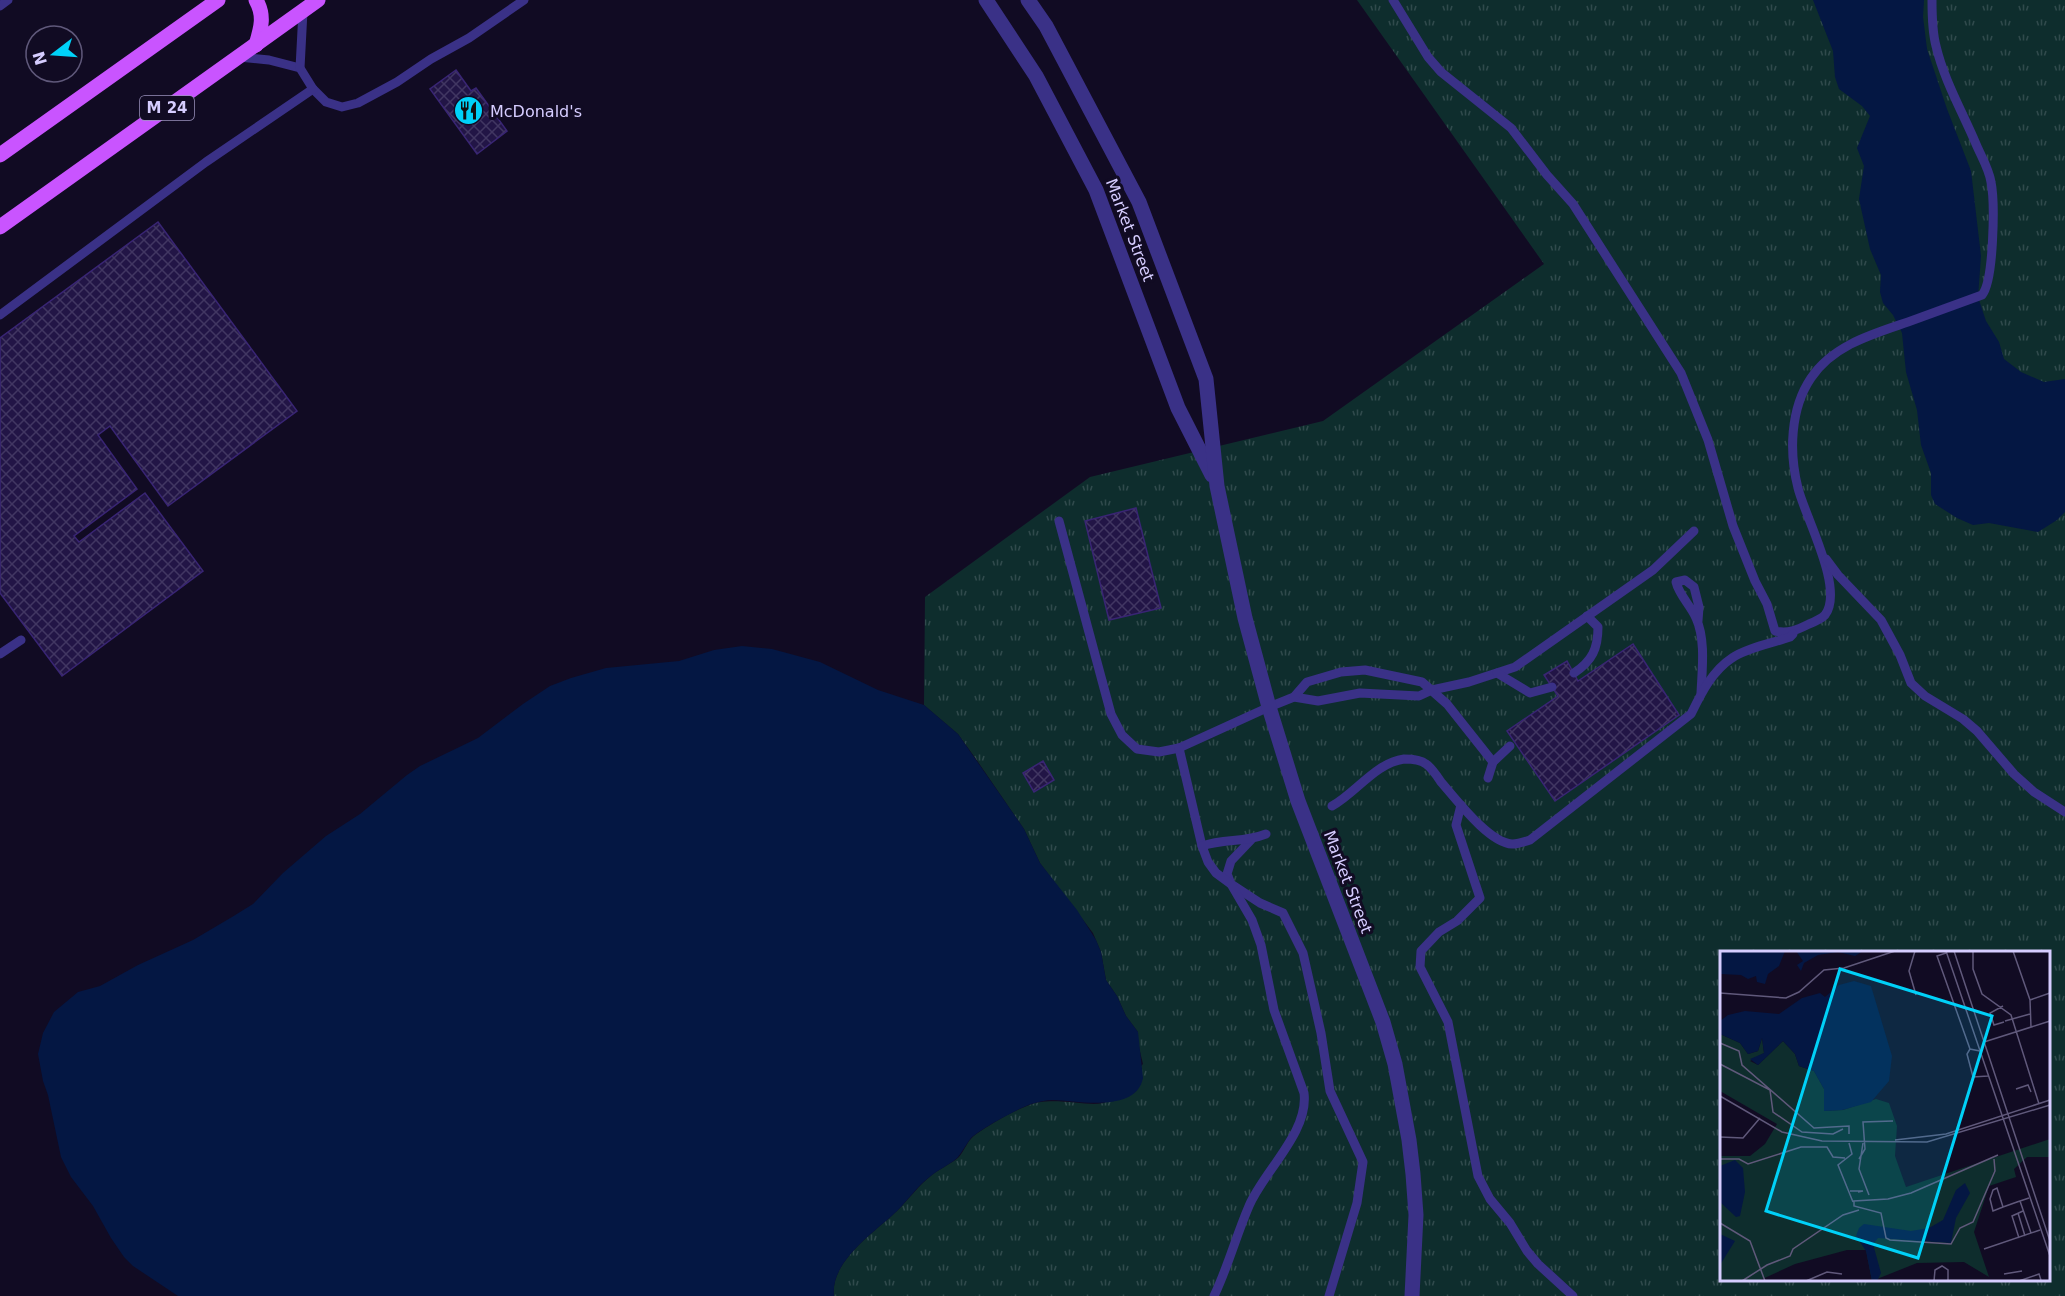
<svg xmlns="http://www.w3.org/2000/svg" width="2065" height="1296" font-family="'DejaVu Sans',sans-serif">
<defs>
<pattern id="grass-tufts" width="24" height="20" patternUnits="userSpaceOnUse" patternTransform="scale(1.5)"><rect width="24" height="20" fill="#0e2d2d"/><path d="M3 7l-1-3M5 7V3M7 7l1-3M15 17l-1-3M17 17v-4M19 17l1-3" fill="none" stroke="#304a4c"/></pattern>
<pattern id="building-cross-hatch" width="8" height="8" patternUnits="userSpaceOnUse" patternTransform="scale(1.5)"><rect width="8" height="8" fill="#221546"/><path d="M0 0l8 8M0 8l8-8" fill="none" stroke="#413662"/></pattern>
</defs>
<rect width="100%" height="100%" fill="#110b23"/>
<path fill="url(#grass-tufts)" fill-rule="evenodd" d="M 1357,0 L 2065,0 L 2065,1296 L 834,1296 C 830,1261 875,1232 897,1211 C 909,1199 918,1186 932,1175 C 938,1170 954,1162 959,1157 C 965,1150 967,1141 975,1135 C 991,1124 1009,1113 1027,1106 C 1053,1094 1093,1110 1109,1101 C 1117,1097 1135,1073 1143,1064 L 1138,1043 L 1138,1032 L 1126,1016 L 1117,996 L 1106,980 L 1101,952 L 1093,933 L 1040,863 L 1024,829 L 976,759 L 958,734 L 924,705 L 925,597 L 1090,477 L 1323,421 L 1544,264 ZM 1722,952 L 2048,952 L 2048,1280 L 1722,1280 Z"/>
<g fill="#041743">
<polygon points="1813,0 1924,0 1923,17 1927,49 1947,109 1971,171 1981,256 1978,297 1986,321 1999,342 2004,359 2021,372 2044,382 2065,379 2065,512 2057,520 2038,532 1989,523 1973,525 1957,518 1935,504 1931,495 1931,473 1921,445 1917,410 1906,372 1902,333 1893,315 1883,303 1880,292 1881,275 1870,249 1859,199 1864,166 1857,148 1870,116 1862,106 1839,89 1835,77 1833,51"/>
<path d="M 742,646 L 772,649 L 820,662 L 878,690 L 924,705 L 958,734 L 1024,829 L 1040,863 L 1077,910 L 1096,940 L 1101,952 L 1106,980 L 1117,996 L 1126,1016 L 1138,1032 L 1143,1078 C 1136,1113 1079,1101 1053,1100 C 1046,1100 1038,1102 1031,1104 C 1017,1109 982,1128 971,1138 C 966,1144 963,1151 958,1157 C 954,1162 938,1170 932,1175 C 917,1186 909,1199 897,1211 C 875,1232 830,1261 834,1296 L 178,1296 L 133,1266 L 124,1257 L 111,1238 L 93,1206 L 71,1177 L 61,1157 L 48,1095 L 43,1081 L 38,1054 L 43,1033 L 54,1012 L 78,992 L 100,986 L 138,965 L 193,940 L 232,917 L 253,904 L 283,873 L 326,836 L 360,814 L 407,775 L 420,766 L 478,738 L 523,704 L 550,686 L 571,678 L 606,668 L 679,661 L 714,650 Z"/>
</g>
<g fill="url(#building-cross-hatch)" stroke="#392574" stroke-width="1.5">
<polygon points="456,70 471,91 476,88 507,131 477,154 430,89"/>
<polygon points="158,222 297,411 168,506 110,426 98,435 137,489 74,536 79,542 145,493 203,571 62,676 0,593 0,338"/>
<polygon points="1136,508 1161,608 1109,620 1085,521"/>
<polygon points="1633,644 1679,715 1555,801 1507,731 1558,696 1544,675 1567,661 1578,681"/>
<polygon points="1043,761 1054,780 1034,792 1023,773"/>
</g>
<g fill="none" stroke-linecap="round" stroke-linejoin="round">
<g stroke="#3a3187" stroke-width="9">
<path d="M 1393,0 L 1428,57 L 1441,72 L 1511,128 L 1547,175 L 1573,204 L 1681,373 L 1708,440 L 1733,526 L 1755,581 L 1767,604 L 1775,631 C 1788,634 1797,630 1809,624 C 1814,622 1821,619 1825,615 C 1845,589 1805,517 1798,488 C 1789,453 1790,409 1811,378 C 1833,345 1873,334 1908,322 C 1933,313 1957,304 1982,295 C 1994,281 1995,202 1991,182 C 1989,169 1981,156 1976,144 C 1962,111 1944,80 1936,46 C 1932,31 1932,15 1932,0"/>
<polyline points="0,6 8,0"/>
<polyline points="239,57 269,60 300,68"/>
<polyline points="313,89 326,102 342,107 358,103 397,82 431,59 469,38 524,0"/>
<polyline points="0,315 206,162 313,89 300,68 303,11"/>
<polyline points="1059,521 1111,714 1122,735 1137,749 1159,752 1179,748 1269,707 1294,697 1318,701 1360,693 1419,696 1432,690 1469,682 1515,667 1653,570 1694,531"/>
<polyline points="1826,559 1838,575 1881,620 1900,655 1911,683 1925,696 1963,719 1977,731 2014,774 2034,792 2065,812"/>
<path d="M 1698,621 L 1699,607 L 1694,587 L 1685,580 L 1676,582 C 1679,595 1691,606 1696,618 C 1706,640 1702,670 1701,693"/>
<polyline points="0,654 21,640"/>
<polyline points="1497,673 1530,693 1552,687"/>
<path d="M 1574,673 C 1592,661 1598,649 1598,627 L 1587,616"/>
<polyline points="1294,697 1307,682 1341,672 1365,670 1422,682 1447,704 1493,762 1488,778"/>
<polyline points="1179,748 1202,846"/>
<polyline points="1493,762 1510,746"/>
<polyline points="1461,805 1456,825 1480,898 1457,921 1439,932 1421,951 1420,967 1448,1022 1478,1176 1490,1199 1510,1223 1527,1251 1538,1264 1573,1296"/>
<path d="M 1332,806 C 1356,793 1375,763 1404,759 C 1411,759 1421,760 1426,764 C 1432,768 1437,776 1441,782 C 1456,799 1489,843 1512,844 C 1518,844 1524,842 1530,840 L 1691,714 C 1701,694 1712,671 1732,658 C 1746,648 1773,643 1790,637 L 1793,634"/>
<polyline points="1251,840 1231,861 1227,874 1231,884 1260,903 1283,913 1303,953 1321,1033 1330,1091 1363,1162 1357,1203 1329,1296"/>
<path d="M 1214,1296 C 1228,1267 1236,1236 1249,1206 C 1264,1171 1309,1132 1304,1093 L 1274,1010 L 1261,945 L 1252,920 L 1231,884 L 1216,873 L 1208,862 L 1202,846 C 1225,838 1243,843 1266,834"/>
</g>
<g stroke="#3a3187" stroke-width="15">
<polyline points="986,0 1036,76 1096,190 1178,408 1212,475"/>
<polyline points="1028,0 1046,26 1139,202 1206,379 1217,486 1245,618 1269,707 1298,801 1383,1022 1395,1064 1409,1140 1413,1174 1416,1215 1412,1296"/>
</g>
<g stroke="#c954ff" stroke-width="15">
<path d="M 256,45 C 261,28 265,16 256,0"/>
<polyline points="0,155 218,0"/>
<polyline points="0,227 318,0"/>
</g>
</g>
<defs>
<symbol id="restaurant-disc" viewBox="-11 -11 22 22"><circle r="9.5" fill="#00d1f8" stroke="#110b23"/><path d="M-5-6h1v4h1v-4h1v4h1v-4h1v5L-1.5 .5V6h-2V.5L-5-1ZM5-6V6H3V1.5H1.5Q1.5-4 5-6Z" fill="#111"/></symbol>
</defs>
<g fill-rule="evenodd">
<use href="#restaurant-disc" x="452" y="94" width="33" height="33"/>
</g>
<g text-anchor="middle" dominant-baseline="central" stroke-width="6" stroke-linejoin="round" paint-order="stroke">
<rect fill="#110b23" stroke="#9b93bd" stroke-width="1.5" x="140" y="96" width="54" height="24" rx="4.5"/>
<g font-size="15" font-weight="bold" fill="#d6cdff">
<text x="167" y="108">M 24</text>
</g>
<g font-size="16" fill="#d6cdff" stroke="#110b23" text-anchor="start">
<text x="490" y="111">McDonald's</text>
</g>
<g font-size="16" fill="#d6cdff" stroke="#110b23">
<text transform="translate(1130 230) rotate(69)">Market Street</text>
<text transform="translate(1348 882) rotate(69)">Market Street</text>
</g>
</g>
<g transform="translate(1720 951)">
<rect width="330" height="330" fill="#110b23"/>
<path d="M 0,83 L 20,92 L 28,103 L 38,100 L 42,87 L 44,102 L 30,110 L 38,114 L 63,90 L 75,103 L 79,115 L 94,120 L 104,138 L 104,160 L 123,159 L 156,148 L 169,152 L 177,175 L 175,205 L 186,236 L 330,188 L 330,206 L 307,206 L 294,218 L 296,226 L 269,235 L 254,281 L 269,326 L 244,311 L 197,312 L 152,330 L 146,299 L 127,299 L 75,313 L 38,330 L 0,330 L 0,205 L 30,205 L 45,193 L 57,173 L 0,140 Z" fill="#0e2d2d"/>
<path d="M 0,0 L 65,0 L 59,15 L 48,23 L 45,33 L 37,31 L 36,25 L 28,28 L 21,24 L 0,23 ZM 76,0 L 143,0 L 135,5 L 118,1 L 98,4 L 84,12 L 81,20 L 77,14 L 83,10 ZM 134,30 L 151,35 L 172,105 L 169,130 L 151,151 L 122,159 L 104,160 L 104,138 L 94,120 L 79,115 L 75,103 L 63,90 L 38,114 L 30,108 L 44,102 L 42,87 L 38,100 L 28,103 L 20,92 L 0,83 L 0,70 L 8,64 L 25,60 L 59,63 L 82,47 L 100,42 L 105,46 L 119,34 ZM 15,209 L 23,217 L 25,241 L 20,265 L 16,266 L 0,251 L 0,215 ZM 245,232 L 250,242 L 236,267 L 231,292 L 158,287 L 153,293 L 161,322 L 157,330 L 152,330 L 146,300 L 136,285 L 139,277 L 144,273 L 191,280 L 209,277 L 223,269 L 236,239 ZM 0,283 L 15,290 L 0,314 Z" fill="#041743"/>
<path fill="none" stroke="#60597b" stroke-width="1.5" d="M 195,0 L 189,20 L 196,44M 226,0 L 330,305M 234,0 L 330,290M 253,0 L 253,18 L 262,43 L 291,64 L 319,153M 293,0 L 310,49 L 311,76M 226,2 L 217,5 L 250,98 L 260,100M 0,42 L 66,47 L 79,41 L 104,19 L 124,17 L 175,0M 310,49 L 330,42M 283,55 L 270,62 L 274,74 L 284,71M 285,70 L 310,63M 264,91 L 330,70M 0,92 L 19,100 L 22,114 L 94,177 L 129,175 L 129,183M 250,98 L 247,103 L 253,126 L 268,125M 0,113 L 50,139 L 53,161 L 82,181 L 113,183 L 123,178M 296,138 L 308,134 L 311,141M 0,145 L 62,181 L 102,190 L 207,191 L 330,154M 0,186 L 23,187 L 40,167M 175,189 L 226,183 L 330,149M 129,192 L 132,203 L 118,214 L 133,251M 143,192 L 139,218 L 149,244M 0,208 L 19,208 L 28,213 L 81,196 L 107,196 L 113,206 L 125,207M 139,208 L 145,198 L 143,171 L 173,170M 274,208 L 275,220 L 253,271 L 240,277 L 231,293 L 170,289 L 166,287 L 161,262 L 134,255 L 134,250 L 168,248 L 191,242 L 278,204M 130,240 L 143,240 L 138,241M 300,250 L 311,282M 283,256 L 277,237 L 273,239 L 270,248 L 273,260 L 283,256 L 297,251 L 309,247M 298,262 L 305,285M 0,272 L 30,290 L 45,330M 299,287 L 292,265 L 303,260M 264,298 L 320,279M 284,323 L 302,320M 22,330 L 47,314 L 70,305 L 73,298 L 123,264 L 139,259M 86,330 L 107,321 L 122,323M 214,330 L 215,319 L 222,315 L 228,319 L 228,330M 299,330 L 319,323 L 321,329"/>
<path fill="#00d1f8" fill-opacity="0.15" stroke="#00d1f8" stroke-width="3" d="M 120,18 L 272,65 L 198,307 L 46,260 Z"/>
<rect width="330" height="330" fill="none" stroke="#d6cdff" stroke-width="3"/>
</g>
<g transform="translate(54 54) rotate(253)"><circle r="28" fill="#110b23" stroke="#60597b" stroke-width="1.5"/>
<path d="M0-4.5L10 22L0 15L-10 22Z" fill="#00d1f8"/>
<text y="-9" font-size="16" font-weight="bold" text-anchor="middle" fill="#d6cdff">N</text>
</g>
</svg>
